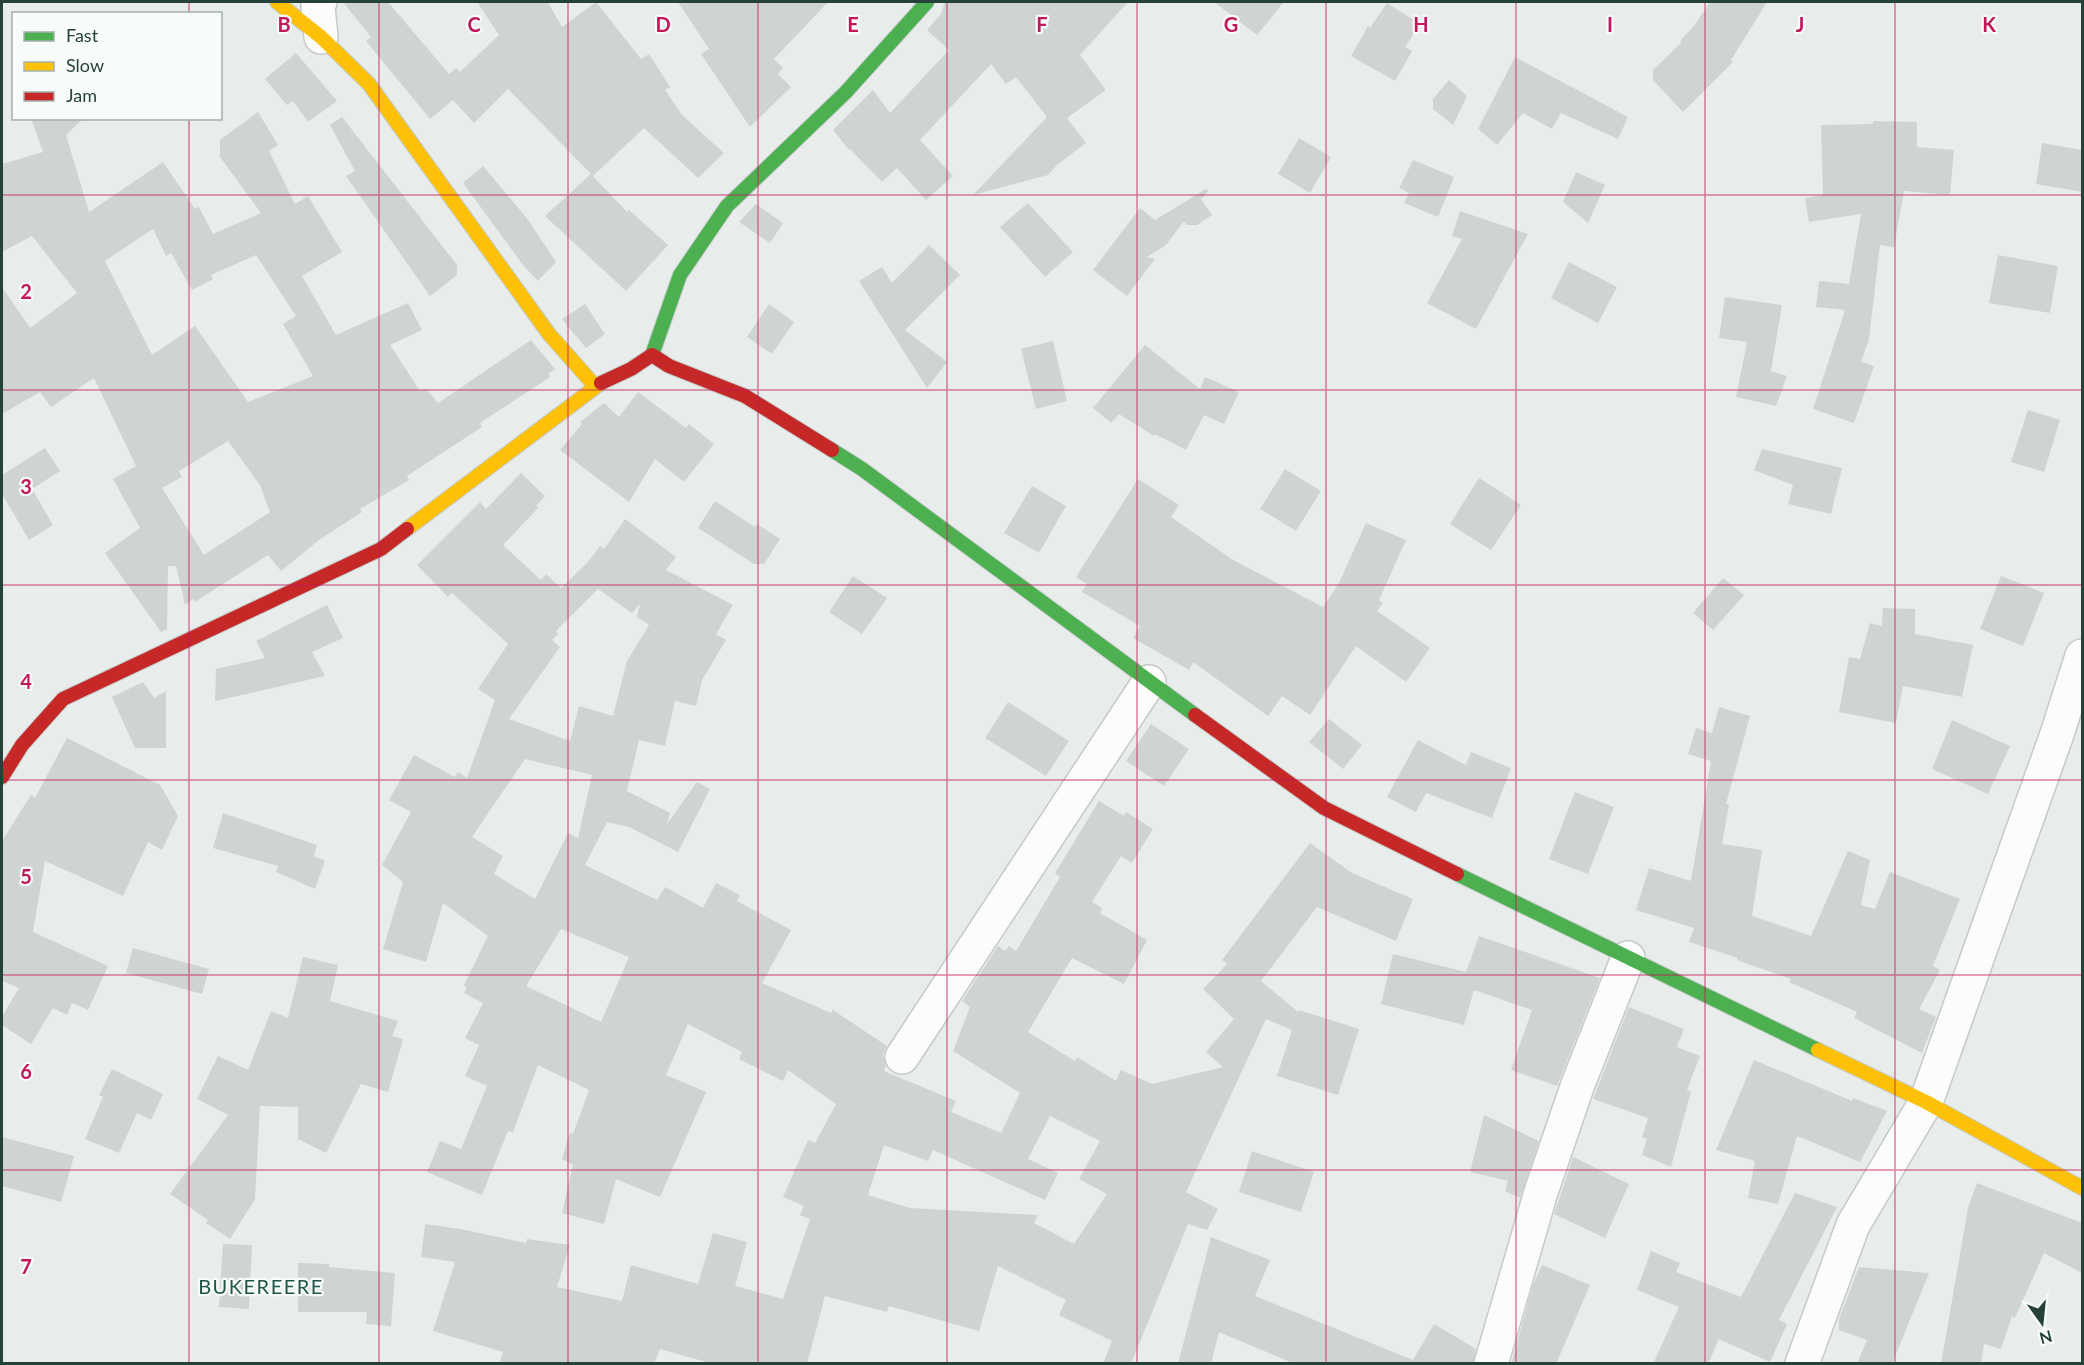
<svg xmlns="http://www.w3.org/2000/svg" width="2084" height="1365" font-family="Lato,sans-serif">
<rect width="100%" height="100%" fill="#e8edeb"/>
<g fill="#cfd4d2" fill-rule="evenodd">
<polygon points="343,2 388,2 449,74 456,68 460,72 499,35 477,2 548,2 562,27 596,2 641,59 649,54 670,87 665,90 682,115 724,153 698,178 644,128 593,176 508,89 474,123 453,100 430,119 366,41 371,37"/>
<polygon points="678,2 828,2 774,59 783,68 778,74 791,87 750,127 701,54 709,49"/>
<polygon points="945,2 1128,2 1080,55 1106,90 1067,118 1086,143 1057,165 1048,175 973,195 1047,117 1016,77 1006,84 991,64 920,140 953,176 926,200 897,168 882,182 850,149 849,150 833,130 873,90 890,113 949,50 927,30 941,14"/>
<polygon points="1214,2 1284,2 1257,35"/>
<polygon points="1710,2 1767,2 1731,60 1733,62 1683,112 1653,80 1653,70 1682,42 1680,41 1694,26"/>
<polygon points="1387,3 1420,24 1405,47 1412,51 1395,81 1351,56 1368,26 1370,28"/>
<polygon points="296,53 337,101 308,122 293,101 287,105 265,79"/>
<polygon points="1515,57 1628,117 1618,139 1561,113 1552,129 1523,113 1497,145 1478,129"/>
<polygon points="1449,80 1467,96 1453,125 1433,109 1433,99"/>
<path d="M 258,112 L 278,145 L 269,151 L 295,204 L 308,196 L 342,252 L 302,276 L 336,335 L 408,303 L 422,330 L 390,345 L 420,391 L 426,388 L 438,403 L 531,340 L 555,369 L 548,374 L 550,377 L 480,423 L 482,427 L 407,476 L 409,480 L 360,509 L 362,512 L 319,540 L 281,571 L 268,555 L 195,602 L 193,599 L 185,605 L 176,566 L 168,566 L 167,629 L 161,632 L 105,553 L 140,528 L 113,479 L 136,466 L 94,378 L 51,407 L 40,392 L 2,414 L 2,287 L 30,328 L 77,293 L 32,236 L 2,252 L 2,164 L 43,152 L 31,118 L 84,118 L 66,135 L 89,212 L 163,162 L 195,209 L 199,207 L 213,234 L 261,213 L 220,157 L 220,140 ZM 153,229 L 166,256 L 171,253 L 192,290 L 213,279 L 211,275 L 256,255 L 296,316 L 283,324 L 313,376 L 248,402 L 195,326 L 152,355 L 105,261 ZM 228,441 L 260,485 L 270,512 L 204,555 L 162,488 L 182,477 L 179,471 Z"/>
<polygon points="342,117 457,265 457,275 430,296 346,176 355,171 330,125"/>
<polygon points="1873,121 1917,122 1917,147 1954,150 1950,195 1904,191 1894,247 1880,245 1869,339 1861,362 1874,366 1854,423 1813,409 1845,310 1816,307 1819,281 1849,284 1861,214 1809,222 1805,198 1823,195 1821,125 1873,124"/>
<polygon points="1299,138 1331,157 1310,193 1278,174"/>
<polygon points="2042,143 2082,150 2082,192 2036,184"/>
<polygon points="1413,160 1454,177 1438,217 1404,203 1409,193 1399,188"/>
<polygon points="483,166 526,217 556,262 538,281 523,265 463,183"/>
<polygon points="1576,172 1605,185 1588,223 1563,202"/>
<polygon points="591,174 627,212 629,210 668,245 626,291 545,216"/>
<polygon points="1206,189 1208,191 1201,199 1212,215 1197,225 1187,225 1184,221 1166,245 1147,257 1155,259 1127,296 1093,270 1140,208 1155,220"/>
<polygon points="1028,203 1073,252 1045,277 1000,227"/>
<polygon points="756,204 783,223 770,243 739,222"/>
<polygon points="1460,211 1528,234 1476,329 1427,303 1462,239 1452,236"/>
<polygon points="929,245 960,275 905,330 947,362 927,388 859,281 882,267 892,283"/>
<polygon points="1998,255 2058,266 2050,313 1989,303"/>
<polygon points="1569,262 1617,287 1598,323 1551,298"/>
<polygon points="1725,297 1782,305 1771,371 1787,376 1776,406 1736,397 1747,342 1719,338"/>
<polygon points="585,304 605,334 586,348 562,319"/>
<polygon points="769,304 794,322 772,354 747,337"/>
<polygon points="1053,341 1067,401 1036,409 1021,349"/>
<polygon points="1145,345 1200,389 1205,377 1239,392 1224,424 1204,415 1186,450 1155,434 1154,436 1119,414 1111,423 1093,408"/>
<polygon points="638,392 686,428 689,424 714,444 684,482 655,459 629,502 560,450 582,424 580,422 604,403 619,417"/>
<polygon points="2028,410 2060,420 2044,472 2011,462"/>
<polygon points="45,448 60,471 32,489 53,525 29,540 2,494 2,475"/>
<polygon points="1762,449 1842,468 1831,514 1788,504 1793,485 1754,470"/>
<polygon points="1285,469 1321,491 1296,531 1260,509"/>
<path d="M 521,473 L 545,496 L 536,506 L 538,508 L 503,545 L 541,580 L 546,574 L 561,588 L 587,563 L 600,546 L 604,549 L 625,519 L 676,557 L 666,570 L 733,605 L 716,634 L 726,640 L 702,680 L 696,706 L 675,701 L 665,746 L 639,740 L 627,791 L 670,813 L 667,824 L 697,782 L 710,789 L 678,852 L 629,827 L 607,822 L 585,865 L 657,900 L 665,887 L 703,908 L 716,883 L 740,895 L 737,901 L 791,930 L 762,983 L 831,1013 L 833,1010 L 887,1046 L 883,1055 L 886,1066 L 884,1071 L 956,1101 L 951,1112 L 1001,1133 L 1020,1093 L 953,1051 L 970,1007 L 962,1001 L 998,946 L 1005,951 L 1009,946 L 1016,951 L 1060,877 L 1055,873 L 1099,801 L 1124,816 L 1126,812 L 1153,829 L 1132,863 L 1121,856 L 1092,902 L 1102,908 L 1100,913 L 1147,940 L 1124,984 L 1072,958 L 1028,1032 L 1075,1061 L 1077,1057 L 1116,1081 L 1121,1070 L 1152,1084 L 1223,1067 L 1206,1052 L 1234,1019 L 1203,989 L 1227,964 L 1222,960 L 1310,843 L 1352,873 L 1413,899 L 1396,941 L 1317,907 L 1261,981 L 1298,1012 L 1299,1010 L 1359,1029 L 1338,1095 L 1277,1076 L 1292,1030 L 1266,1019 L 1186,1192 L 1218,1209 L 1207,1230 L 1188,1224 L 1131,1364 L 1103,1364 L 1112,1341 L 1059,1315 L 1066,1300 L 998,1266 L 979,1331 L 889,1306 L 887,1312 L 825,1296 L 807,1364 L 713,1364 L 660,1349 L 654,1364 L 499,1364 L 503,1352 L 433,1331 L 455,1262 L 421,1257 L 425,1224 L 460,1229 L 526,1243 L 527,1239 L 570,1245 L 557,1287 L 622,1301 L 631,1265 L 698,1284 L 713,1233 L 747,1242 L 735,1286 L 783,1299 L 810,1219 L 800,1215 L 804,1206 L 783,1197 L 808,1140 L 815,1143 L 836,1104 L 788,1070 L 783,1081 L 739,1059 L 742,1052 L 688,1024 L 666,1075 L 706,1092 L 660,1197 L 616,1179 L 604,1224 L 562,1213 L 573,1165 L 562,1159 L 570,1133 L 573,1134 L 589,1090 L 538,1065 L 513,1132 L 508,1131 L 482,1195 L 427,1172 L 440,1141 L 461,1149 L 487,1086 L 465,1076 L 479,1045 L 465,1038 L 483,1003 L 464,993 L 467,988 L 464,985 L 488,936 L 443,903 L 426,962 L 383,949 L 403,882 L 382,865 L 411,812 L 389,800 L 414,755 L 455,777 L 458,772 L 467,778 L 495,700 L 478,689 L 508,644 L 452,593 L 448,597 L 417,565 L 480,502 L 486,509 ZM 598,589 L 632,613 L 640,604 L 637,617 L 649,625 L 627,661 L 613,716 L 579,706 L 570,741 L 509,719 L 560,647 L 552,640 L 558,634 L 556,631 ZM 525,759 L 592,775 L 578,838 L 568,833 L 535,899 L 494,874 L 503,856 L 472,837 ZM 561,929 L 629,957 L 601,1022 L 526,986 ZM 1050,1116 L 1100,1141 L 1079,1179 L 1107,1194 L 1074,1244 L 1034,1223 L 1038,1215 L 910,1208 L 868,1195 L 884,1145 L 928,1161 L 933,1150 L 1045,1200 L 1058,1173 L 1028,1159 Z"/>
<polygon points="1479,478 1521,505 1491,550 1450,524"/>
<polygon points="1138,479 1179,505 1171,517 1233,560 1323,607 1339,583 1366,523 1406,540 1379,600 1383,603 1377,611 1430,648 1406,682 1356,646 1310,715 1282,696 1268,716 1193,662 1189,670 1133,638 1140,626 1082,592 1087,584 1076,577"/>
<polygon points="1032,486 1066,506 1039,553 1004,533"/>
<polygon points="715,501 755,527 757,524 780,539 764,564 754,564 698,528"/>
<polygon points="853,576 887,598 862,634 829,612"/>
<polygon points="2001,576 2044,593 2023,646 1980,629"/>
<polygon points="1723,578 1744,595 1713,630 1693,613"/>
<polygon points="327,605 343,638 312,652 325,676 215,701 216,669 265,658 256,641"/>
<polygon points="1883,608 1915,609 1915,634 1973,645 1962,697 1903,686 1896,723 1839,712 1849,657 1860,659 1870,623 1882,626"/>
<polygon points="143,682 154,698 166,691 166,748 135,748 112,697"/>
<polygon points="1008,702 1069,741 1046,776 985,738"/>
<polygon points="1719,707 1750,716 1726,804 1729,805 1722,844 1762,850 1752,916 1811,936 1848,851 1870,860 1861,905 1875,909 1890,872 1960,899 1933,966 1940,970 1919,1009 1936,1017 1922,1053 1854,1018 1857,1012 1789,982 1791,979 1737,960 1738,958 1689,942 1694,928 1636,910 1649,868 1691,881 1711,761 1688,754 1696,728 1712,733"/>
<polygon points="1329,719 1362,745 1343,769 1309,742"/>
<polygon points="1952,720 2010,746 1988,794 1932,769"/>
<polygon points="1151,724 1189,749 1164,786 1126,761"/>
<polygon points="67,738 160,785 178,816 162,850 148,842 123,896 45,861 33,932 108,966 88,1010 72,1003 67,1015 53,1008 31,1044 2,1025 2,1017 19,988 2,981 2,841 31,795 35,798"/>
<polygon points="1418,740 1466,765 1471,752 1511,768 1492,818 1426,793 1416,812 1387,797"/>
<polygon points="1575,792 1614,807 1588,874 1549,859"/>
<polygon points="223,813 317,845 314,856 325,861 315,889 276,872 278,866 213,848"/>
<polygon points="1479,936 1600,978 1557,1086 1511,1070 1532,1010 1474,990 1464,1025 1381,1004 1393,954 1466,972"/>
<polygon points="133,948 209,969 202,994 126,973"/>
<polygon points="303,957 338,965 330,1001 398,1021 392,1036 403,1039 388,1092 361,1084 326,1153 298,1139 298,1107 260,1106 255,1199 230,1239 206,1223 208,1220 170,1194 228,1115 197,1099 218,1056 248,1070 271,1011 288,1018"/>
<polygon points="1629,1007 1684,1029 1677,1047 1700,1056 1687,1090 1691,1091 1671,1167 1642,1155 1647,1139 1642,1137 1648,1118 1593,1099"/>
<polygon points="1754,1060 1852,1101 1853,1098 1887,1111 1860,1162 1797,1136 1778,1204 1748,1198 1755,1161 1716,1150"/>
<polygon points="112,1069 163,1094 151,1120 137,1113 119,1153 85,1139 103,1097 99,1095"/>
<polygon points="1484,1115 1539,1141 1520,1198 1505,1191 1508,1181 1470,1172"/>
<polygon points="2,1137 74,1156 61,1202 2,1186"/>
<polygon points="1252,1151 1314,1172 1301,1212 1239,1192"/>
<polygon points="1573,1157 1629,1184 1605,1238 1554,1214"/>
<polygon points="1977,1183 2082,1223 2082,1273 2044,1253 2015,1318 2012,1316 2001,1349 1984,1344 1981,1364 1941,1364 1968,1208"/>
<polygon points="1795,1193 1837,1207 1779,1320 1787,1324 1770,1362 1719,1339 1708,1364 1653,1364 1679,1307 1637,1290 1651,1251 1680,1263 1676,1272 1741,1297"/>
<polygon points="1211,1237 1270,1260 1255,1296 1413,1360 1434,1324 1476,1349 1473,1364 1295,1364 1219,1332 1211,1364 1178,1364"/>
<polygon points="223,1244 252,1245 249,1309 219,1307"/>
<polygon points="298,1263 329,1264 329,1267 395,1273 391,1326 366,1324 367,1312 298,1312"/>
<polygon points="1542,1265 1590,1285 1556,1364 1511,1364 1533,1285"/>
<polygon points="1859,1267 1929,1273 1892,1364 1857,1364 1867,1340 1839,1330 1839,1319"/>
</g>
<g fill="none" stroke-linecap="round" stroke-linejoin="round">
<defs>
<g id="street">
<polyline points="320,2 318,7 321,37"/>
<polyline points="902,1057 1149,682"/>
<polyline points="1491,1364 1541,1192 1578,1084 1628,958"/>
<polyline points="1802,1364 1853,1225 1926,1102 2057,734 2082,656"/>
</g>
<g id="fast">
<polyline points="652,355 680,275 727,206 845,93 927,2"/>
<polyline points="832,450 862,469 1195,715"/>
<polyline points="1457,874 1818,1050"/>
</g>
<g id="slow">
<polyline points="277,2 321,37 369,84 549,334 595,386"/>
<polyline points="407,529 601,383"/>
<polyline points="1818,1050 1926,1102 2082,1188"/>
</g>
<g id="jam">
<polyline points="601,383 631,369 652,355 669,366 745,396 832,450"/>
<polyline points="1195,715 1324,808 1457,874"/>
<polyline points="2,777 22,745 63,699 381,549 407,529"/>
</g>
</defs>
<use href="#street" stroke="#c5cac8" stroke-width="36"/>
<use href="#fast" stroke="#c3cbc8" stroke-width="16"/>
<use href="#slow" stroke="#c3cbc8" stroke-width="16"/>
<use href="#jam" stroke="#c3cbc8" stroke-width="16"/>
<use href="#street" stroke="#fcfcfc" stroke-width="33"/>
<use href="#fast" stroke="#4caf50" stroke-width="14"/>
<use href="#slow" stroke="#ffc107" stroke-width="14"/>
<use href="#jam" stroke="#c62828" stroke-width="14"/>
</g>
<path fill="none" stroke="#c2185b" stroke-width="1.5" stroke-opacity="0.55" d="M 189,2 L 189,14M 379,2 L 379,1364M 568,2 L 568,1364M 758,2 L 758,1364M 947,2 L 947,1364M 1137,2 L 1137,1364M 1326,2 L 1326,1364M 1516,2 L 1516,1364M 1705,2 L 1705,1364M 1895,2 L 1895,1364M 189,118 L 189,1364M 2,195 L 2082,195M 2,390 L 2082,390M 2,585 L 2082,585M 2,780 L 2082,780M 2,975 L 2082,975M 2,1170 L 2082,1170"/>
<g text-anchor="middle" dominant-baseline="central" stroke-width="4.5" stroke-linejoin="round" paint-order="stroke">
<g font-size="20" letter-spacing="1.5" fill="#1f5548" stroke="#f7fbf9">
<text x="261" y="1286">BUKEREERE</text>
</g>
</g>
<g font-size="20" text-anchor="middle" font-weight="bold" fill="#c2185b" stroke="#f7fbf9" stroke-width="4.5" stroke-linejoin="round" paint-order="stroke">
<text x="284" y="32">B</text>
<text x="474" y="32">C</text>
<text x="663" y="32">D</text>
<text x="853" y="32">E</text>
<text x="1042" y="32">F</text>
<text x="1231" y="32">G</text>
<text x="1421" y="32">H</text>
<text x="1610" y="32">I</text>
<text x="1800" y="32">J</text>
<text x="1989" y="32">K</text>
<text x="26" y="299">2</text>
<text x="26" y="494">3</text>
<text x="26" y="689">4</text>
<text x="26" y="884">5</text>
<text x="26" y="1079">6</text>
<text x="26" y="1274">7</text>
</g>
<rect width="2084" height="1365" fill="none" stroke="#24423a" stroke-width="6"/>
<rect x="12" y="12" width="210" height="108" fill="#f7fbf9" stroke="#a3b1ad" stroke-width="1.5"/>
<rect x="24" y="32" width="30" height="9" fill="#4caf50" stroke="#a3b1ad" stroke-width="1.5"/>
<text x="66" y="42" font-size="18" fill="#24423a">Fast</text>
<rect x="24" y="62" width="30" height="9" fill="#ffc107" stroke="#a3b1ad" stroke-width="1.5"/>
<text x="66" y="72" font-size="18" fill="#24423a">Slow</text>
<rect x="24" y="92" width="30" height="9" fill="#c62828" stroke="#a3b1ad" stroke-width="1.5"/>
<text x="66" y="102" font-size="18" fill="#24423a">Jam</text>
<g transform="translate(2042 1323) rotate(165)" stroke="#f7fbf9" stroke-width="4.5" paint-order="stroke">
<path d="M0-4.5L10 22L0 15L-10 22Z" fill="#24423a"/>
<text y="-9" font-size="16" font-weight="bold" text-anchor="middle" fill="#24423a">N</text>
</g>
</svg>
